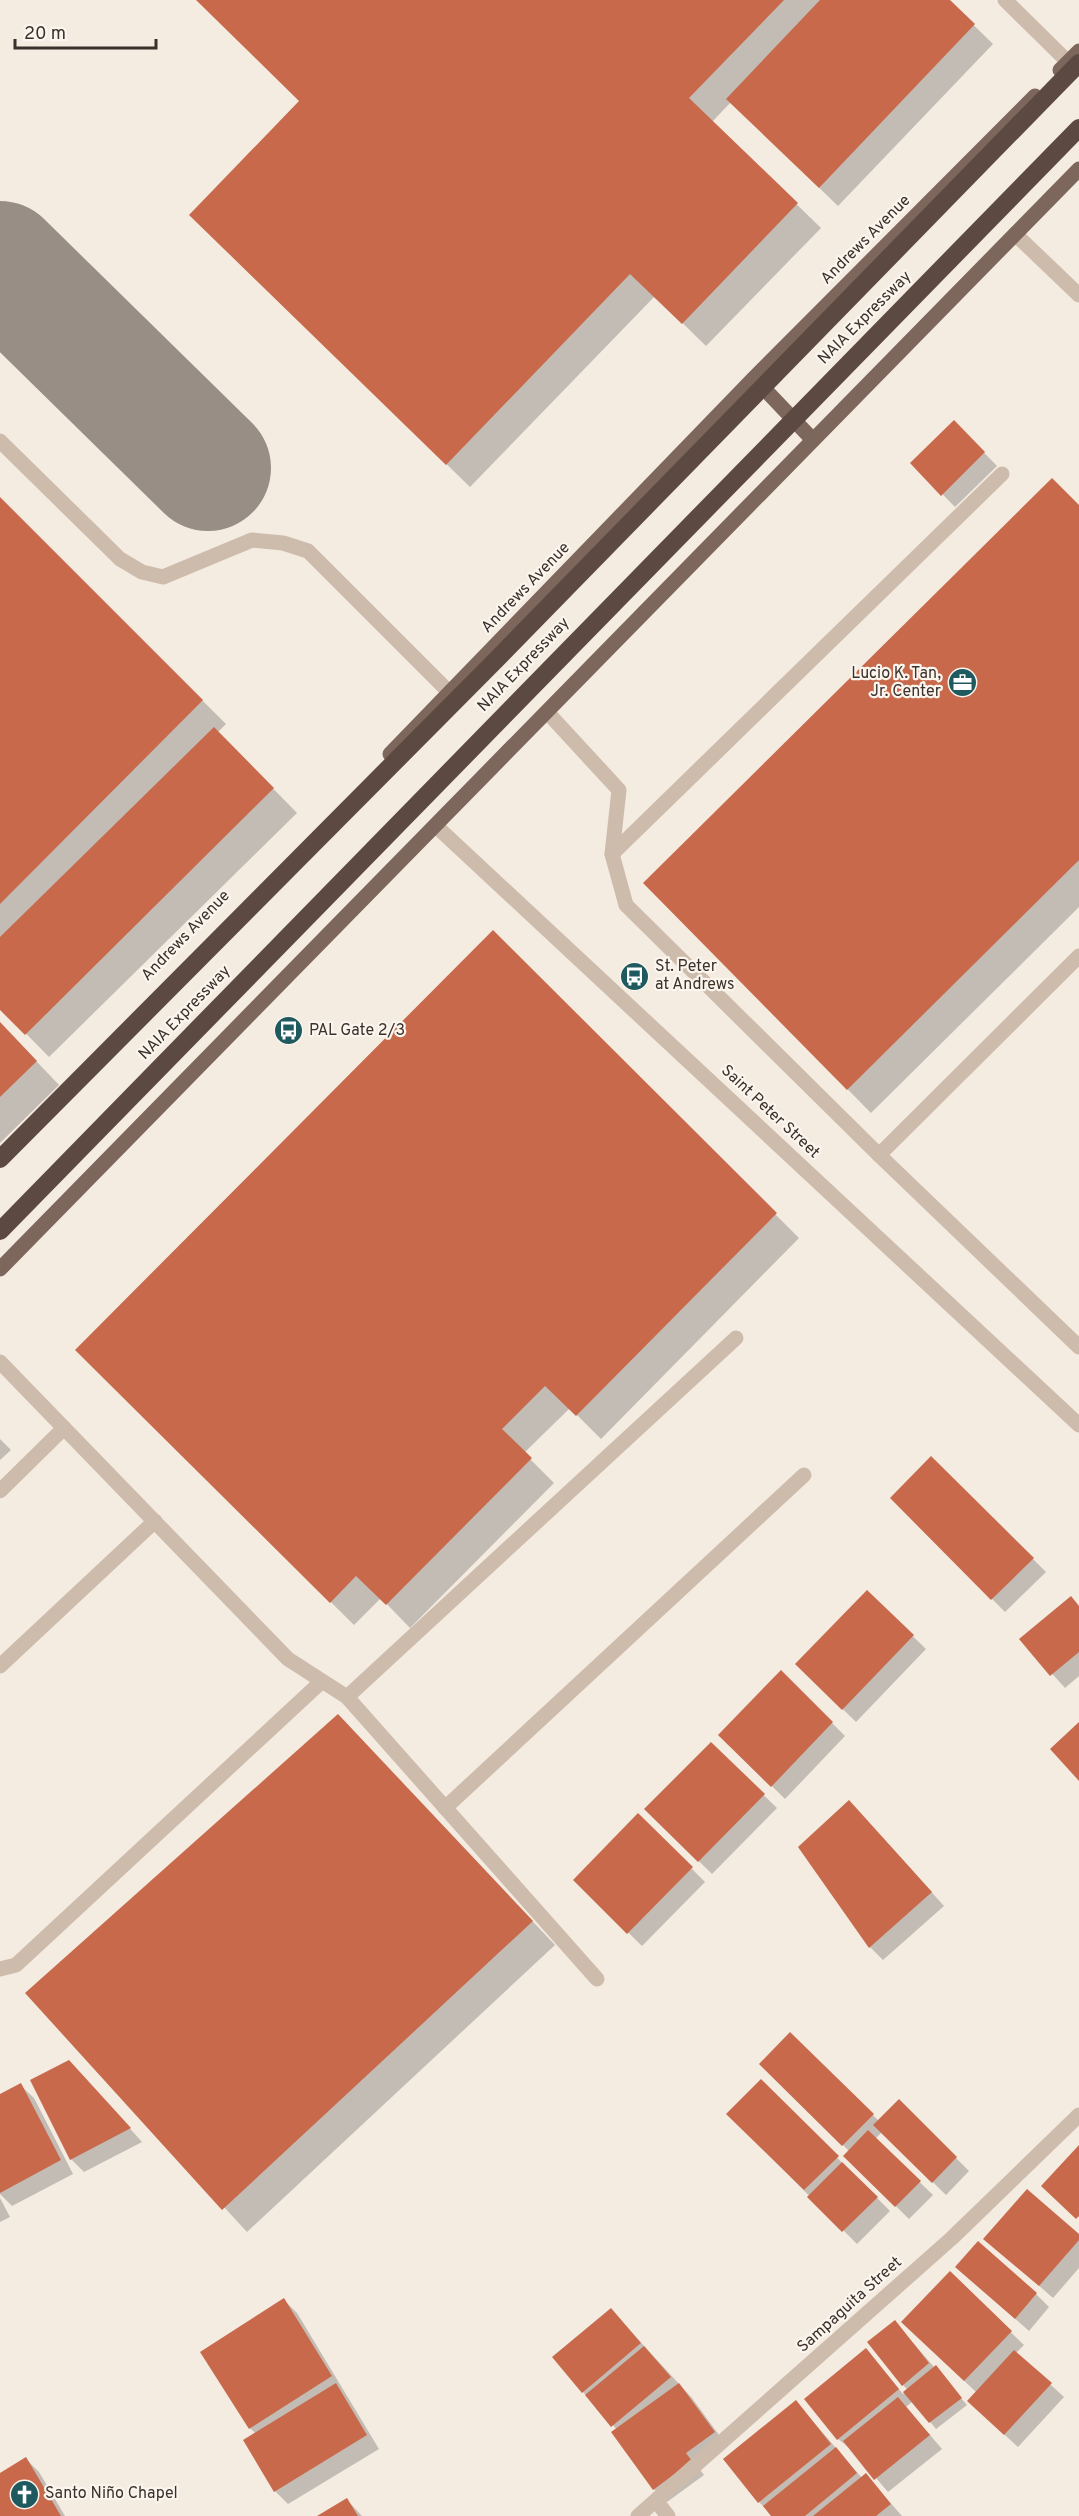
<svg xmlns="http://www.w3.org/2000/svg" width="1079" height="2516" font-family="Overpass,sans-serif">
<rect width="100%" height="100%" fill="#f4ebe1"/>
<g fill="#0003">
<polygon points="197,0 948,0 993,44 838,206 731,102 712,122 821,228 706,346 655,296 470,487 215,238 301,101"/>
<polygon points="954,422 997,466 955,507 912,463"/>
<polygon points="0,499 226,724 218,732 297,813 49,1057 0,1007"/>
<polygon points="1079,507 1079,907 871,1113 645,883"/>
<polygon points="493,932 799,1238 601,1439 570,1408 524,1453 554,1483 410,1628 381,1598 354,1625 77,1350"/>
<polygon points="0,1023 59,1085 0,1143"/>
<polygon points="0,1439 11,1450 0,1460"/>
<polygon points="931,1458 1046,1572 1005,1612 892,1498"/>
<polygon points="867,1592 926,1649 856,1722 797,1664"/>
<polygon points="1079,1607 1079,1676 1065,1688 1021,1639"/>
<polygon points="781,1672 845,1736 785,1799 720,1735"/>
<polygon points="361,1740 555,1945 247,2232 27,1993"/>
<polygon points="711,1744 777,1808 712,1874 646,1809"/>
<polygon points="638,1815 705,1882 642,1946 575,1880"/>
<polygon points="862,1815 944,1906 883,1960 870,1947"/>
<polygon points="790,2034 879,2121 899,2101 969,2171 946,2195 882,2132 875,2139 933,2195 909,2219 845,2156 849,2151 761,2064"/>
<polygon points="82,2075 142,2142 84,2172 71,2159"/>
<polygon points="761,2081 890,2211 857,2244 728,2114"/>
<polygon points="20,2085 34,2098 73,2174 12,2206 0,2194 0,2096"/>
<polygon points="0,2198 10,2217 0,2222"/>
<polygon points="1079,2235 1079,2268 1053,2298 986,2239"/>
<polygon points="957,2267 1036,2294 1049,2307 1029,2331"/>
<polygon points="950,2273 1024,2345 1016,2353 1064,2397 1018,2447 982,2414 977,2393 916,2335"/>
<polygon points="284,2300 297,2313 379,2449 288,2504 275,2491 256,2434 250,2428"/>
<polygon points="611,2310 692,2398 727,2446 698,2467 704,2475 667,2502 654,2489 613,2433 617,2430 583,2392"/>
<polygon points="901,2329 967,2405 936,2429 913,2401 906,2407 942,2449 888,2492 852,2450 838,2439 866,2350 903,2394 908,2390 903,2385"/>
<polygon points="796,2402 862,2478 866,2475 902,2516 773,2516 759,2502"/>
<polygon points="26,2459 39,2472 65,2516 0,2516 0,2474"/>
<polygon points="347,2500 362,2516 320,2516"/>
</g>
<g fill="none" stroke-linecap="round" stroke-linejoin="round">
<polyline stroke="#988e86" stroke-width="126" points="0,264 208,468"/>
</g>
<g fill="#c8694b">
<polygon points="196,0 784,0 689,98 798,203 682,324 630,274 446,465 189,215 299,101"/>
<polygon points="820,0 950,0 975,24 819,188 726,99"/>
<polygon points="954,420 985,452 941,496 910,463"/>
<polygon points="1052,478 1079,505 1079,860 847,1090 643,883"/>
<polygon points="0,497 203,700 0,904"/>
<polygon points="214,727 274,788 25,1035 0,1010 0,937"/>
<polygon points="493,930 777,1213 576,1416 545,1386 502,1429 532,1458 386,1605 356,1576 330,1603 75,1350"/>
<polygon points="0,1022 37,1061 0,1097"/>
<polygon points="931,1456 1034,1558 991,1600 890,1498"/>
<polygon points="867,1590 914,1635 842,1710 795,1664"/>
<polygon points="1071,1596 1079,1606 1079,1652 1050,1676 1019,1639"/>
<polygon points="781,1670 833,1722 771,1787 718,1735"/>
<polygon points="338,1714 533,1921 222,2210 25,1993"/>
<polygon points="1079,1722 1079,1781 1050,1749"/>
<polygon points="711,1742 765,1794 698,1862 644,1809"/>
<polygon points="849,1800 932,1892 869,1948 798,1847"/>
<polygon points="638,1813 693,1867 627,1934 573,1880"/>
<polygon points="790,2032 874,2114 842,2146 759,2064"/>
<polygon points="69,2060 131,2128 70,2160 30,2080"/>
<polygon points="761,2079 839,2156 804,2190 726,2114"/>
<polygon points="21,2083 61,2160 0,2193 0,2094"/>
<polygon points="899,2099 957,2157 932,2183 873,2125"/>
<polygon points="868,2130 921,2181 895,2207 843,2156"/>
<polygon points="1079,2145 1079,2216 1076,2219 1041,2186"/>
<polygon points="842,2162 878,2197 842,2232 807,2197"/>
<polygon points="1027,2189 1079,2234 1079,2240 1039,2286 983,2239"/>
<polygon points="978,2241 1037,2293 1015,2319 955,2267"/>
<polygon points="950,2271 1012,2331 964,2381 901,2322"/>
<polygon points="284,2298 332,2376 249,2429 200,2352"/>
<polygon points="611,2308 641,2343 582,2393 552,2357"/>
<polygon points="895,2320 929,2363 902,2386 867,2342"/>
<polygon points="644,2346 671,2377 611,2427 585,2395"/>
<polygon points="866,2348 899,2389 837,2440 804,2399"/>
<polygon points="1014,2350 1052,2383 1004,2435 967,2401"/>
<polygon points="936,2365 962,2398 929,2423 903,2392"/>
<polygon points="336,2383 367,2435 274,2492 243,2440"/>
<polygon points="679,2383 715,2432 686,2453 692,2461 653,2490 611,2432"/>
<polygon points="898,2397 930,2435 874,2480 843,2441"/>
<polygon points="796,2400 831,2444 758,2503 723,2459"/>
<polygon points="836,2447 857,2473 805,2516 771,2516 763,2506"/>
<polygon points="26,2457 61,2516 0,2516 0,2473"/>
<polygon points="866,2473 891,2504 876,2516 813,2516"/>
<polygon points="347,2498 358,2516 317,2516"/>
</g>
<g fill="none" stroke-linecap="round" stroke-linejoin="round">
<g stroke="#cdbbac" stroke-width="15">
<polyline points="1005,0 1068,62"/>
<polyline points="1015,234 1079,295"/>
<polyline points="0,441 120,559 142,572 163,577 252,540 283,543 308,551 450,693"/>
<polyline points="548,713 619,790 612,854 626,905 879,1155 1079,1347"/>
<polyline points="612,854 1002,474"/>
<polyline points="879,1155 1079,956"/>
<polyline points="0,1362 288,1659 347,1697 597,1979"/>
<polyline points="0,1491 64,1428"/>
<polyline points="0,1666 155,1521"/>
<polyline points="347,1697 736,1338"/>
<polyline points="445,1808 804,1475"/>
<polyline points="0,1969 16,1965 320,1683"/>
</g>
<g stroke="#cdbbac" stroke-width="15">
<polyline points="656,2501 668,2516"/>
<polyline points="638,2516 952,2238 1079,2115"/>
</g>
<polyline stroke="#cdbbac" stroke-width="15" points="436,826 1079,1425"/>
<g stroke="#7d675c" stroke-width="15">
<polyline points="1060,70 1079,51"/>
<polyline points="755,379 813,440"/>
<polyline points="390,754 754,378 1035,96"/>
<polyline points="0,1269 1079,169"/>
</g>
<g stroke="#5c4a42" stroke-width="18">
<polyline points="0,1159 496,660 1079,63"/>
<polyline points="0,1231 1079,128"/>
</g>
</g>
<defs>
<symbol id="office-disc" viewBox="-11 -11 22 22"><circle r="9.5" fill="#1f5a5e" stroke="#fbf5ee"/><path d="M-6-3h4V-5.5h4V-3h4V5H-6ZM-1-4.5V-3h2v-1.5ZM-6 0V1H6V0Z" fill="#fff"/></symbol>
<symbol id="bus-disc" viewBox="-11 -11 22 22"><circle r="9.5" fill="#1f5a5e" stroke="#fbf5ee"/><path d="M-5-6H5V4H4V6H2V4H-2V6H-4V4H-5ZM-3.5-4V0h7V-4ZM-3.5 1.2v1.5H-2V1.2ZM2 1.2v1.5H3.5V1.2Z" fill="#fff"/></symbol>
<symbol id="church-disc" viewBox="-11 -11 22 22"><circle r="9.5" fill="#1f5a5e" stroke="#fbf5ee"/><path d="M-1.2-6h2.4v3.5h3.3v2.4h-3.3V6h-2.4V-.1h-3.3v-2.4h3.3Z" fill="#fff"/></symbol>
</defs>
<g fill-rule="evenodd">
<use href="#office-disc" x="946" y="666" width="33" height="33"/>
<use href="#bus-disc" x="618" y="960" width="33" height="33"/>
<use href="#bus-disc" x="272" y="1014" width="33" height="33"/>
<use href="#church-disc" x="8" y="2478" width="33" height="33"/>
</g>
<g text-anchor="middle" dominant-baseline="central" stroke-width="4.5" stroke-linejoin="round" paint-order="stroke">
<g font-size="16" fill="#3b302b" stroke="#fbf5ee">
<text transform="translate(866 240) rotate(-45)">Andrews Avenue</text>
<text transform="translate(865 318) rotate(-45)">NAIA Expressway</text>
<text transform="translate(526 588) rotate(-46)">Andrews Avenue</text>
<text transform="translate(524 665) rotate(-46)">NAIA Expressway</text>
<text transform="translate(186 936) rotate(-46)">Andrews Avenue</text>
<text transform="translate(185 1013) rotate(-46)">NAIA Expressway</text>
<text transform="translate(770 1112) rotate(43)">Saint Peter Street</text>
<text transform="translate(850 2305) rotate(-42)">Sampaguita Street</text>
</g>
<g font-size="16" fill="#3b302b" stroke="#fbf5ee" text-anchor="start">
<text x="941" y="674" text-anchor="end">Lucio K. Tan,<tspan x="941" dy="18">Jr. Center</tspan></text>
<text x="655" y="967">St. Peter<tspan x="655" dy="18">at Andrews</tspan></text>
<text x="309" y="1031">PAL Gate 2/3</text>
<text x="45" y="2494">Santo Niño Chapel</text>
</g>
</g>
<path d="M15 39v9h141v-9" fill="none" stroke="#3b302b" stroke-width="3"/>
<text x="24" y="39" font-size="18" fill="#3b302b" stroke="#fbf5ee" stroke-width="4.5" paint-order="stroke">20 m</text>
</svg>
